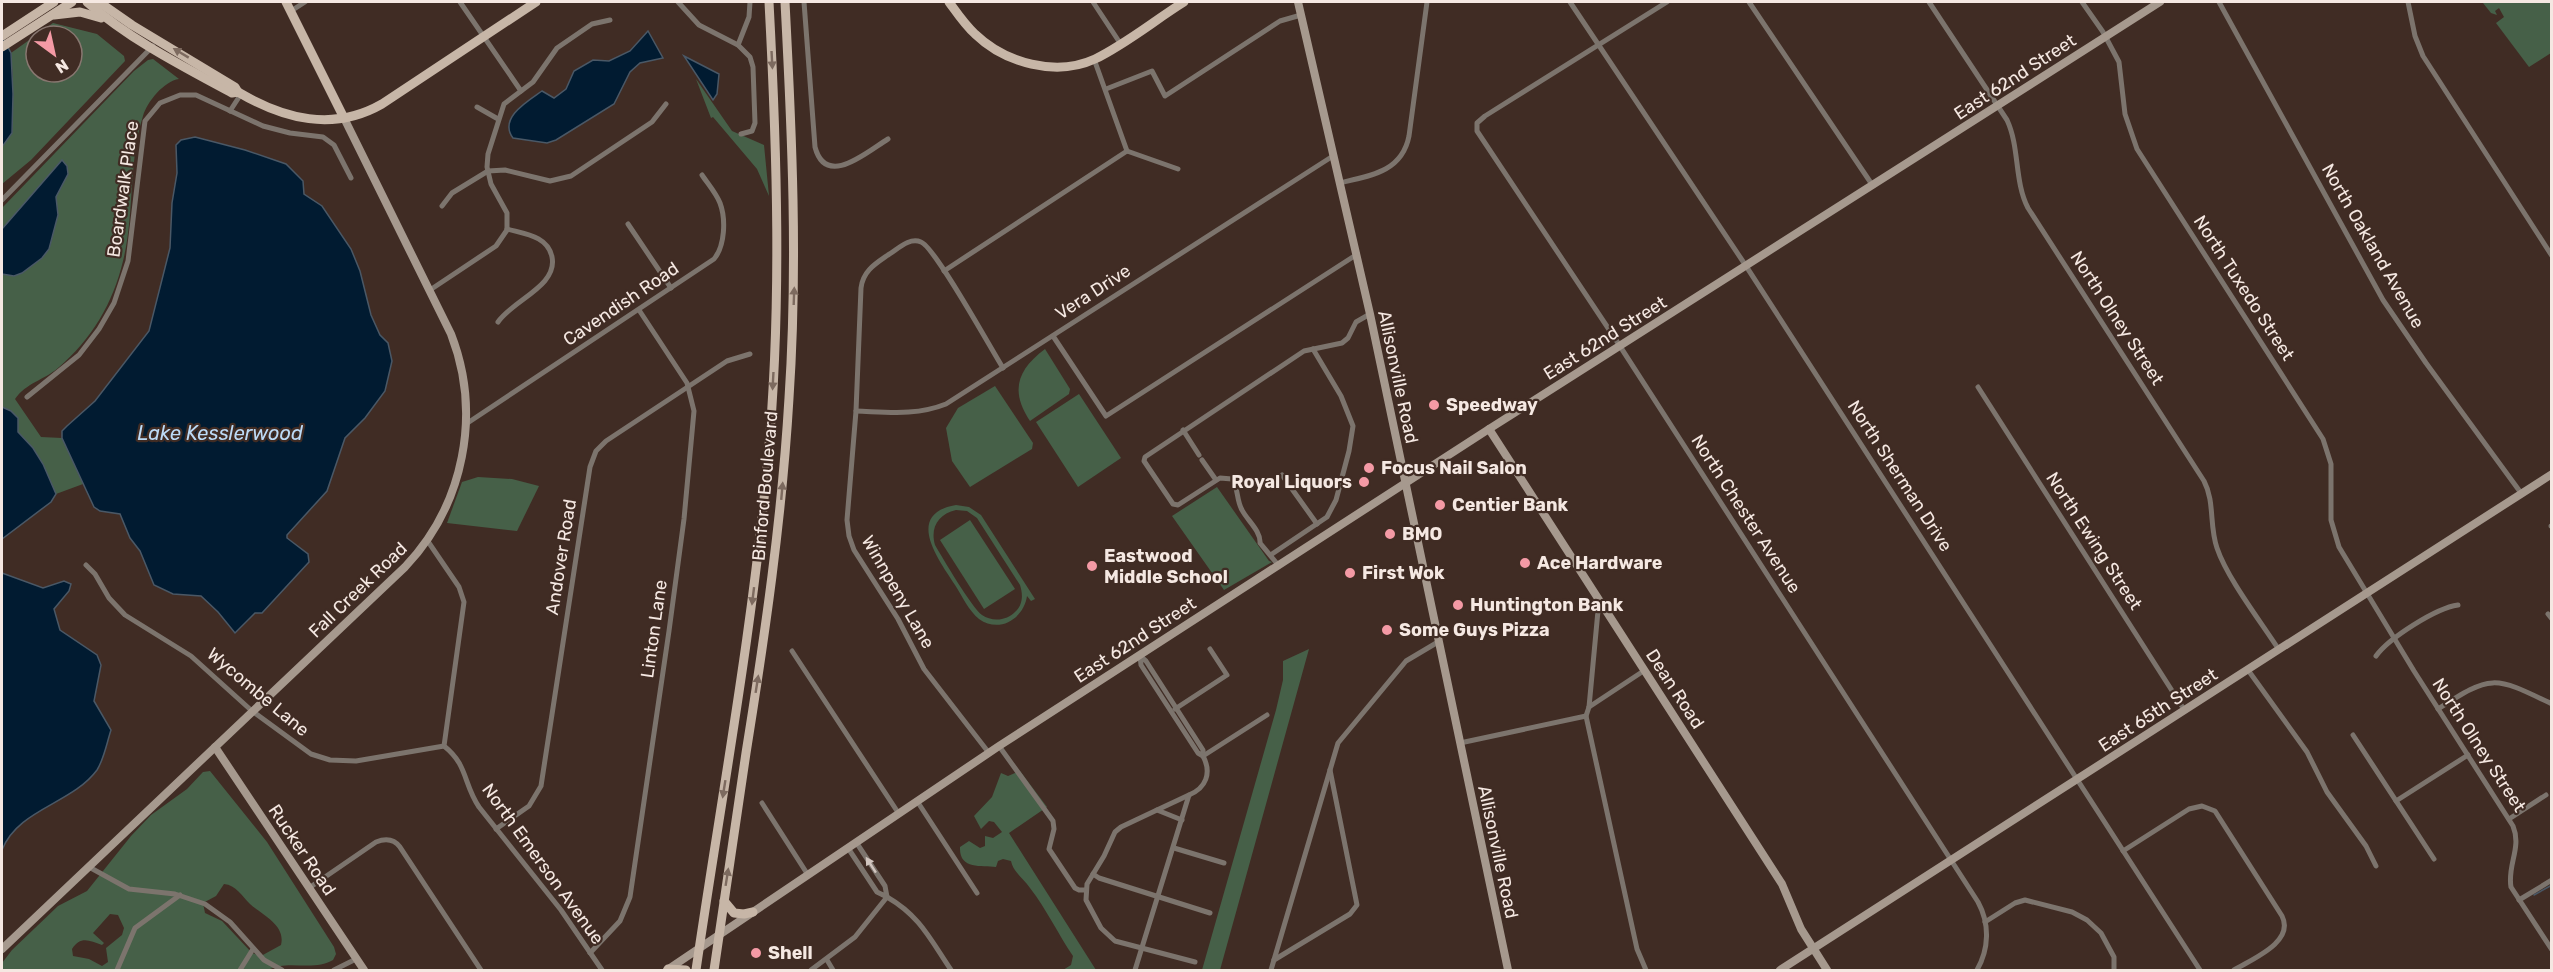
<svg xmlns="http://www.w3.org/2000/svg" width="2553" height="972" font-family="Rubik,sans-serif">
<rect width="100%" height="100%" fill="#402c24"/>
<g fill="#466048" fill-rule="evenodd">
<polygon points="2488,2 2551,2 2551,53 2529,67 2496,23 2504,17 2499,8 2495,11 2497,15 2491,13 2483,3"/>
<path d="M 53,23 L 97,34 L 124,56 L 125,61 L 31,160 L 2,184 L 2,147 L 12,133 L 13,80 L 11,53 ZM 36,36 L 72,36 L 72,72 L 36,72 Z"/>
<path d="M 153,59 L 179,79 C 164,81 147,102 143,116 C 128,162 135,214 123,261 C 113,303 92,339 58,368 C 44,380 26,383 15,399 L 41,437 L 62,438 L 83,484 L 56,494 L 33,448 L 24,440 L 18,432 L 18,418 L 11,411 L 2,407 L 2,208 L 134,71 L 148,60 Z"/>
<polygon points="696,79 732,131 764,145 769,196 757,169 713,117 711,118"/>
<path d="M 1045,349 L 1070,389 L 1069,394 L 1030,421 C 1010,391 1017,370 1045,349 Z"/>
<polygon points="995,386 1033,443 1032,449 970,487 952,461 946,428 958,408"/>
<polygon points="1079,394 1121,458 1078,487 1036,422"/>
<polygon points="478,477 512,479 539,486 517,531 447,523 462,482"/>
<polygon points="1217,487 1269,561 1272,562 1224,590 1172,516"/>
<path d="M 956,505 L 969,507 L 981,515 L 1035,599 L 1031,601 L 1027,596 C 1024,618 1000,634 979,619 C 969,611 962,596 955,585 C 940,562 903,514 956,505 ZM 956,510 L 967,511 L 977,518 L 1020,585 C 1023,594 1023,604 1016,611 C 1007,621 992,622 982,615 C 972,608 942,557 935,545 C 930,528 938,514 956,510 Z"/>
<polygon points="970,520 1015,589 984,609 940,540"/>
<polygon points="1309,649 1220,970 1202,970 1276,710 1283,680 1283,661"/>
<path d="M 210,771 L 267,842 L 334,947 L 336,954 L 333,960 C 313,972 288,959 268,970 L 2,970 L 2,963 L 12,950 L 58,906 L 87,891 L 131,836 L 151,815 L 187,789 L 203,772 ZM 224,884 C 236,885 242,896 250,904 C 262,915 286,925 281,945 L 261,956 L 252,953 L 222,921 L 205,913 L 203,903 L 216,896 ZM 110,914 L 118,915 L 124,928 L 122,935 L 106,948 L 108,962 L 102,966 L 89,959 L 73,956 L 72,949 C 80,936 89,940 102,945 L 104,943 L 93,933 Z"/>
<path d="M 1020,771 L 1047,807 L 1009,833 L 1096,970 L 1063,970 L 1071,965 L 1073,956 C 1058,934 1047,910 1030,888 C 1024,879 1013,872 1011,861 L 1003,859 L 998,861 L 996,867 C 981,865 959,870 960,847 L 969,841 L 980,848 L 985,846 L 985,836 L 993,838 L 1002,832 L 994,822 L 989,821 L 981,829 L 974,816 L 992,797 L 1001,773 L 1008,776 Z"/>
</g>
<g fill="#011b31" stroke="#4a5866" stroke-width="1.5">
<path d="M 648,31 L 663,58 L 640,63 L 630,72 L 614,104 L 556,140 L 547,143 L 513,138 C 498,118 528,101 542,91 L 554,98 L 566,89 L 574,71 L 593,60 L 609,61 L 630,51 Z"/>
<polygon points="2,36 11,53 13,94 12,133 2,147"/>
<polygon points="684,56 719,74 717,94 713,100"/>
<polygon points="195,137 245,150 286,164 303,181 304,194 322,206 351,249 360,271 371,315 380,335 388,343 392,361 385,391 365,418 345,438 327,491 287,535 287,538 308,554 309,562 262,613 255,613 235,633 218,612 201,596 173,594 154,585 140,551 130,538 120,514 100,511 94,507 62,438 62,431 67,426 95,401 149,331 170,248 172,203 177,173 176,145 181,140"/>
<polygon points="62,160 67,166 68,174 56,197 58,215 49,249 42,258 22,273 14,276 2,274 2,229"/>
<polygon points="2,407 11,411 18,418 18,432 33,448 43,464 56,494 51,502 2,539"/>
<path d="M 2,573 L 43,588 L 64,581 L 71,584 L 69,591 L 54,609 L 60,630 L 97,655 L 101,665 L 94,701 L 111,730 C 107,742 104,759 97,770 C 72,804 18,809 2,850 Z"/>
</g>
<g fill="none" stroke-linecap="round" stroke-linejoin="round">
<polyline stroke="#4a5866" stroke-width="1.5" points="2534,895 2552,885"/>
<g stroke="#7c746d" stroke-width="5">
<polyline points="460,2 521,91"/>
<polyline points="678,2 699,25 738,45 750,57 753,67 755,123 752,131 741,134"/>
<path d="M 804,2 L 815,147 C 826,189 868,151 888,139"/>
<polyline points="1093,2 1120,43"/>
<polyline points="1570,2 1746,266 2200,970"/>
<path d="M 1667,2 L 1485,116 L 1477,123 L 1477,131 L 1616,340 L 1978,902 C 1990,924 1989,949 1977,970"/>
<polyline points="1749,2 1873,186"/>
<path d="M 1929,2 L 2007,120 C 2020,148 2014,181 2028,208 L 2204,481 C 2215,502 2209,525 2217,548 C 2227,578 2261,622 2279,650"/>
<path d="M 2082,2 L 2103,32 L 2119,62 L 2125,114 L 2137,149 L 2323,439 L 2331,464 L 2331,520 L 2339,547 L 2414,671 L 2513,826 C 2522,848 2507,865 2511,887 L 2552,950"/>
<polyline points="2219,2 2383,300 2426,363 2521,493"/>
<polyline points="2408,2 2415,36 2423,56 2552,256"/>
<polyline points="291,11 305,2"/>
<polyline points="738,45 749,17 750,2"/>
<polyline points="1094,59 1127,151"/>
<polyline points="1106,89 1152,71 1165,96 1280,21 1301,15"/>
<polyline points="477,107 498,119"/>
<polyline points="230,111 241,94"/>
<polyline points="1127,151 1178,169"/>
<path d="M 1339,183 C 1370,176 1402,172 1409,136 L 1427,2"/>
<polyline points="2,200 153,46"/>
<polyline points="442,206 452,193 488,171 505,170 550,181 571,176 652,122 666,104"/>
<polyline points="628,224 671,288"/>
<polyline points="944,271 1127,151"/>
<polyline points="430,290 496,246 507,230 507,213 491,184 487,167 488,154 504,104 533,82 557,48 592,24 610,20"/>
<path d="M 498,322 C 513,300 558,286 552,257 C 548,236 525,234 507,229"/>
<polyline points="1053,336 1106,416 1356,255"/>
<polyline points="1978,387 2185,711"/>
<polyline points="27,397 79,355 99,329 114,303 128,261 145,121 160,103 180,95 196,95 263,126 290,133 323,137 334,145 351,178"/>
<path d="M 856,411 C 887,412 916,416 946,404 L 1333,156"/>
<path d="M 466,424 L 714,259 C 725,246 726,219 720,203 C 716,193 708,184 702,175"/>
<polyline points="1183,430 1199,455"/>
<polyline points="1202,460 1216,480"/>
<polyline points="1282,475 1317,524"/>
<polyline points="2551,526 2552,526"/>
<path d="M 427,540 L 459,587 L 464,602 L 444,746 C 468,765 463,783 479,807 L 561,910 L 602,970"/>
<polyline points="1272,554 1327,517 1336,500 1349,451 1353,426 1341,396 1313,349"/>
<polyline points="86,565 95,574 109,598 125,615 191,656 252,711 311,754 330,760 356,761 444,746"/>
<path d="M 1279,566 L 1260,543 C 1261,531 1247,520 1242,510 C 1236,499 1239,490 1232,479 L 1220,478 L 1178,505 L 1173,504 L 1144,461 L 1145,457 L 1304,351 L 1342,343 L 1348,338 L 1356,322 L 1370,314"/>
<polyline points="1599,600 1589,707 1586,716 1637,949 1646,970"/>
<polyline points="2548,614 2552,619"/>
<polyline points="792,651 899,814"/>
<polygon points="1140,656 1146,661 1203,750 1203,756 1198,753 1141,665"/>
<path d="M 2376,656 C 2389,638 2436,608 2458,605"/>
<polyline points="2248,670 2307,752 2327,792 2366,846 2376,866"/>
<polyline points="1589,707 1645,670"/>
<polyline points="1175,709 1227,675 1210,649"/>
<path d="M 2438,709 C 2492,674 2494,676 2552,704"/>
<polyline points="2353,735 2434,859"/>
<polyline points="1460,743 1586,716"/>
<polyline points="999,746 1053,821 1054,829 1049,849 1075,888 1079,890 1085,890"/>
<path d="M 989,753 L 924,669 L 898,619 L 854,550 L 849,536 L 847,520 L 856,411 L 861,288 C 863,271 875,264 888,255 C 898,249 909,237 921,242 C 935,247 991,349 1003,368"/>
<polyline points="917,801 977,893"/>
<polyline points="2396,801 2468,755"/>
<polyline points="762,803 808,875"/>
<polyline points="1157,810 1189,795"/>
<polyline points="2509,819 2546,795"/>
<polyline points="1182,820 1157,810 1121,827 1115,832 1104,856 1087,884 1086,900 1101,928 1115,941 1195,962"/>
<polyline points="496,829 529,806 541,786 590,467 596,451 606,441 727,361 750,354"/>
<polyline points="848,848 877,892 887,897 885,886 856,842"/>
<polyline points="1174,848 1224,863"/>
<path d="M 2123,851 L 2189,809 L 2202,806 L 2215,811 L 2282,916 C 2295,942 2252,959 2234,970"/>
<polyline points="89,867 129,889 175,894 205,904 230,922 264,960 282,970"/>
<polyline points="1093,874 1099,878 1210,913"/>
<path d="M 309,888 L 376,842 C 386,838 394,839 400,847 L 481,970"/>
<polyline points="2519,900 2552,880"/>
<polyline points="1985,922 2015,903 2025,900 2072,912 2087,920 2101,933 2114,957 2114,970"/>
<polyline points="590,953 620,921 630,897 669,631 684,519 694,411 687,383 639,310"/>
<polyline points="827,960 833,970"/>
<polyline points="1274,960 1350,914 1357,905 1330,770"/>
<polyline points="117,970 135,928 180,895"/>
<polyline points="240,970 253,949"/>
<polyline points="334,970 356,959"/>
<path d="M 811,970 L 855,937 L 887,897 C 920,916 930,939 951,970"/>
<path d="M 1135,970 L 1189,795 C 1206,788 1212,773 1203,756 L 1267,715"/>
<polyline points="1271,970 1338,743 1406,661 1438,642"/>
</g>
<g stroke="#a6998e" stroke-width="8">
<polyline points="1298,2 1370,314 1508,970"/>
<polyline points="1489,429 1782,884 1801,929 1827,970"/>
<polyline points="215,747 364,970"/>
<path d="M 2,949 L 405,567 C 464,505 482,414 451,334 L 344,118"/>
<polyline points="667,970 999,746 1489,429 2160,2"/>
<polyline points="1780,970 2552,474"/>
</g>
<g stroke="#c7b6a7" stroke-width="9">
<path d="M 87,2 C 129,39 182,66 232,93 L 238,92 C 284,119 333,132 382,104 L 536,2"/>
<polyline points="99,2 132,25 235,87 238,92"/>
<polyline points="286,2 344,118"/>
<path d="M 949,2 C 957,13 965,25 975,34 C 1005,63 1056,77 1095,59 C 1126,44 1155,20 1184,2"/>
<polyline points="54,15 80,12 101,18"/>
<polyline points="2,36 54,2"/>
<polyline points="2,47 72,2"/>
<polyline points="724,901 734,913 744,914 753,912"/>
<polyline points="668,969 686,970"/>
<path d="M 696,970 C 721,799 753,629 768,457 C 782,305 777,153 769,2"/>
<path d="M 714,970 C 725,898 735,825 746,753 C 765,635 782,517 789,398 C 798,264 792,135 785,2"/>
</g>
</g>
<defs><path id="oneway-solid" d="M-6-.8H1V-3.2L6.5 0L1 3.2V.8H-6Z" transform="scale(1.5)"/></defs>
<g fill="#7d6a5f">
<use href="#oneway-solid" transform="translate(181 53) rotate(-149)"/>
<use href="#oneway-solid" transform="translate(772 60) rotate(87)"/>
<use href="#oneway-solid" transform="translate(794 296) rotate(-88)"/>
<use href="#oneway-solid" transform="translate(773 381) rotate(93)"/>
<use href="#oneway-solid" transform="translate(782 491) rotate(-85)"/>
<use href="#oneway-solid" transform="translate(753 596) rotate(97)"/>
<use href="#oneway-solid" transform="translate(757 684) rotate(-81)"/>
<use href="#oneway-solid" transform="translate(724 789) rotate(99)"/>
<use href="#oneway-solid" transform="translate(727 877) rotate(-81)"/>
</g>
<use fill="#d1c5bf" href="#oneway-solid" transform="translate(871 865) rotate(-123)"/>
<g fill="#f49aa5" stroke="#402c24" stroke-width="2">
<circle cx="1434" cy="405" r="6"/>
<circle cx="1369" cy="468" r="6"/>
<circle cx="1364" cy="482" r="6"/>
<circle cx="1440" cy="505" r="6"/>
<circle cx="1390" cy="534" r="6"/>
<circle cx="1525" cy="563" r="6"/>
<circle cx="1092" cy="566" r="6"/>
<circle cx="1350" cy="573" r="6"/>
<circle cx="1458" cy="605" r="6"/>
<circle cx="1387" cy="630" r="6"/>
<circle cx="756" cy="953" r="6"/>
</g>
<g text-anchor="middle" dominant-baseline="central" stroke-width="4.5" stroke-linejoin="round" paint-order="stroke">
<g font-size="18" fill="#f5e8e2" stroke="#402c24">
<text transform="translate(2015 77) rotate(-33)">East 62nd Street</text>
<text transform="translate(123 189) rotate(-82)">Boardwalk Place</text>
<text transform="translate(2373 246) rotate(60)">North Oakland Avenue</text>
<text transform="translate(2244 288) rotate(57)">North Tuxedo Street</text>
<text transform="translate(1093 292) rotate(-33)">Vera Drive</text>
<text transform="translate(621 304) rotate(-34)">Cavendish Road</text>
<text transform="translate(2117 318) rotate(57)">North Olney Street</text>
<text transform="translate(1605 338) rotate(-32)">East 62nd Street</text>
<text transform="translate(1398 377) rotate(78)">Allisonville Road</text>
<text transform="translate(1900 476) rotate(57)">North Sherman Drive</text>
<text transform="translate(765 486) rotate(-85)">Binford Boulevard</text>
<text transform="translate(1746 514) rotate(57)">North Chester Avenue</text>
<text transform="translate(2094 541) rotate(57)">North Ewing Street</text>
<text transform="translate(561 557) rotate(-81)">Andover Road</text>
<text transform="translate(358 590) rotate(-44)">Fall Creek Road</text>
<text transform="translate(898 592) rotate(60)">Winnpeny Lane</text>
<text transform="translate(654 629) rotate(-82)">Linton Lane</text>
<text transform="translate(1135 640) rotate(-33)">East 62nd Street</text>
<text transform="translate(1675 689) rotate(57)">Dean Road</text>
<text transform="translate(258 692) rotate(40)">Wycombe Lane</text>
<text transform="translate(2158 710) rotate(-33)">East 65th Street</text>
<text transform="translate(2479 745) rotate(57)">North Olney Street</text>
<text transform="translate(302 850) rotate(56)">Rucker Road</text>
<text transform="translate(1498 852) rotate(78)">Allisonville Road</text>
<text transform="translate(543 864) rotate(54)">North Emerson Avenue</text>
</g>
<g font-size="18" font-weight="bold" fill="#f5e8e2" stroke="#402c24" text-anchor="start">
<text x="1446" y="405">Speedway</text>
<text x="1381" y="468">Focus Nail Salon</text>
<text x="1352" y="482" text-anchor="end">Royal Liquors</text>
<text x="1452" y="505">Centier Bank</text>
<text x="1402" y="534">BMO</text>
<text x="1104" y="556">Eastwood<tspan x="1104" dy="21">Middle School</tspan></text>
<text x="1537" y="563">Ace Hardware</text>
<text x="1362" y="573">First Wok</text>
<text x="1470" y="605">Huntington Bank</text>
<text x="1399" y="630">Some Guys Pizza</text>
<text x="768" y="953">Shell</text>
</g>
<g font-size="20" font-style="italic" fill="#bcdaf6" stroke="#402c24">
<text x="220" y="433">Lake Kesslerwood</text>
</g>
</g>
<rect width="2553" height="972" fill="none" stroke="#f5e8e2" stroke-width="6"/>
<g transform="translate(54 54) rotate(147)"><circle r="28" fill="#402c24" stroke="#887770" stroke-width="1.5"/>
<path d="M0-4.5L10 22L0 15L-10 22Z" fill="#f49aa5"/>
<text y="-9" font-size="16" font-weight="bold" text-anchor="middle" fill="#f5e8e2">N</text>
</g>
</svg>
